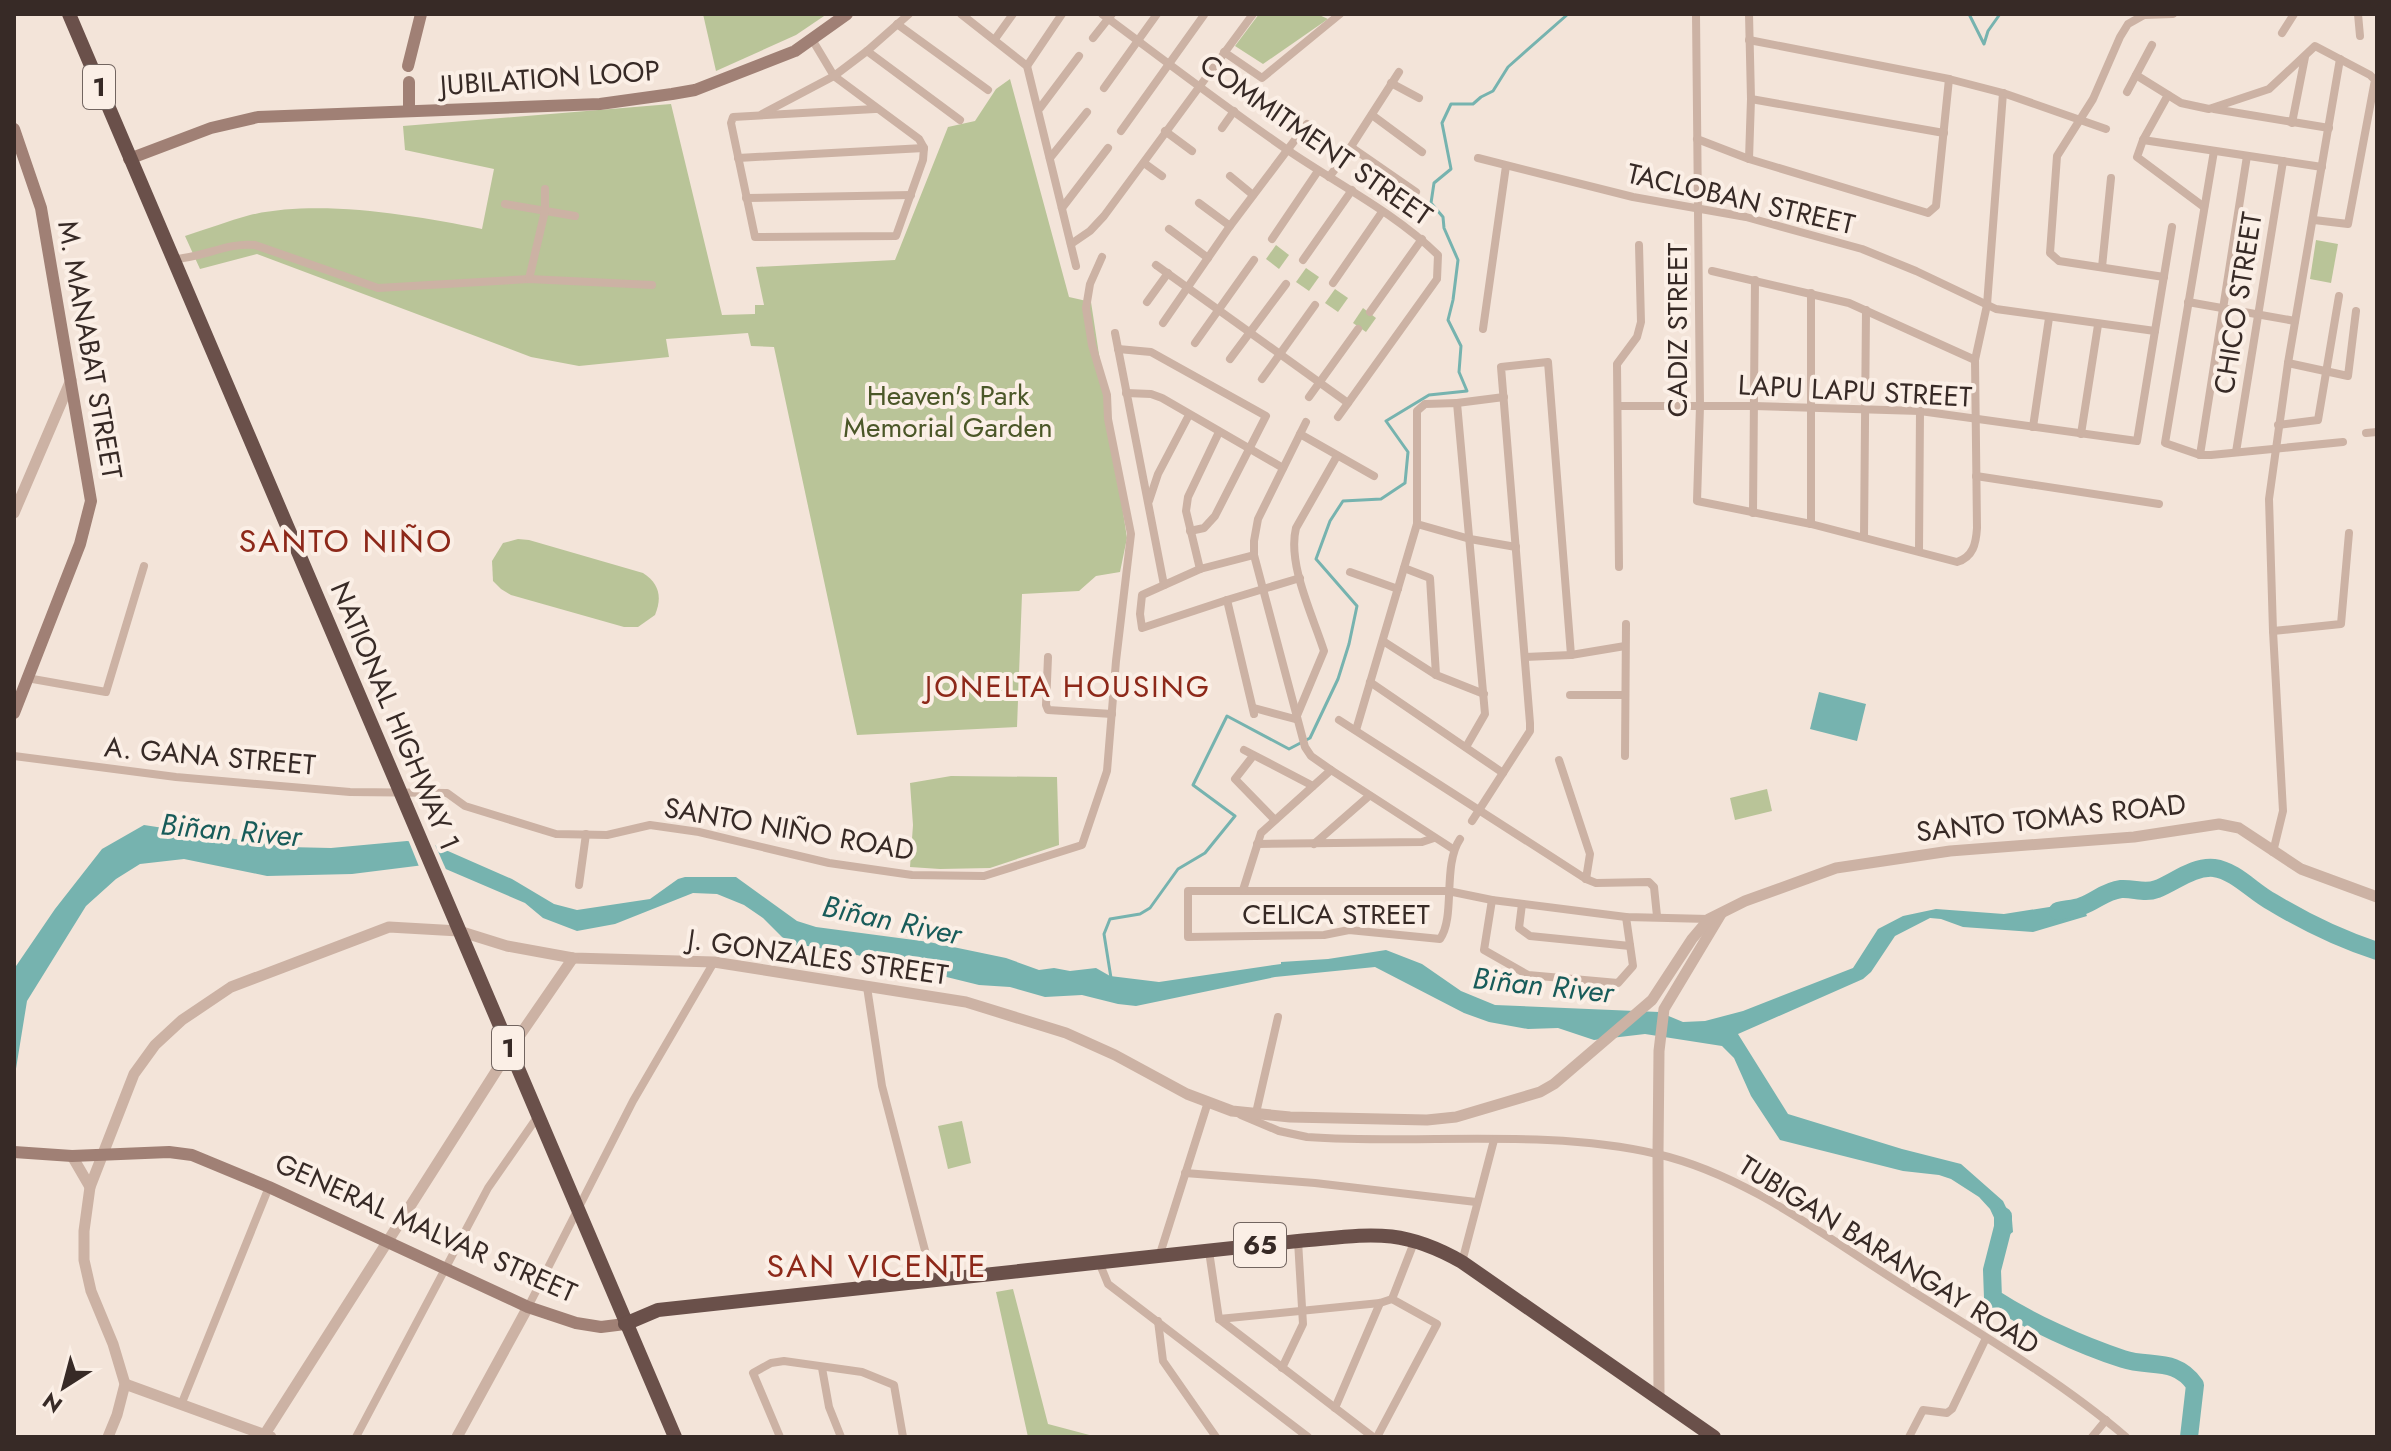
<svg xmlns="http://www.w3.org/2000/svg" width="2391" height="1451" font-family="Jost,sans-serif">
<rect width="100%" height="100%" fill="#f3e4d9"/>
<g fill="#b9c498">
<polygon points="703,14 827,14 796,35 716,71"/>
<polygon points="1259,14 1317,14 1328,19 1263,64 1235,46"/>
<path d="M 1010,79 L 1069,297 L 1091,302 L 1127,538 L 1120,572 L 1096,576 L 1079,591 L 1022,594 L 1017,727 L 857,735 L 774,347 L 751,346 L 748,333 L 666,339 L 669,357 L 579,366 L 531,357 L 257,254 L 200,269 L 185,236 C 207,229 228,221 250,215 C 320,199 412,215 482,229 L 494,169 L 405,150 L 403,126 L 671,104 L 722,315 L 755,314 L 755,305 L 764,305 L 756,267 L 895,260 L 948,127 L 975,121 L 996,89 Z"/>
<polygon points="2316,240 2338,244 2331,283 2310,279"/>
<polygon points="1276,245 1289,255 1279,269 1266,259"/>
<polygon points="1306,268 1319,277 1309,291 1296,282"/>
<polygon points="1335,289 1348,298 1338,312 1325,303"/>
<polygon points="1363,308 1376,318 1366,332 1353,323"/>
<path d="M 518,539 L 529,540 L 643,573 C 660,584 662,598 655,615 L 638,627 L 624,627 L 511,595 L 501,589 L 493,581 L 492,561 L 503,543 Z"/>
<polygon points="951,776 1057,777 1059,845 990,868 940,869 910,867 913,825 910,783"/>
<polygon points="1767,789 1772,811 1735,820 1730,798"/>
<polygon points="962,1121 971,1163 948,1169 938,1126"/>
<polygon points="1013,1289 1048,1424 1097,1437 1028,1437 996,1292"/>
</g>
<g fill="#76b3af">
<polygon points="1819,692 1866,704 1857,741 1810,729"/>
<polygon points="144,825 287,847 331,848 407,841 432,844 512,879 554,904 577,910 650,899 678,879 685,877 736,877 797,921 816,927 929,942 1006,958 1039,970 1054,968 1070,971 1096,968 1110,976 1159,982 1281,964 1281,962 1328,959 1386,950 1422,964 1461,991 1495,1005 1659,1012 1683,1022 1705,1021 1743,1011 1853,968 1878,929 1903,916 1936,909 2004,914 2081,902 2087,916 2033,932 1963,927 1941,919 1930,918 1895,936 1871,972 1863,979 1738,1034 1788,1114 1902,1149 1961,1164 2003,1201 2012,1220 2013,1232 2000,1241 1997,1224 1990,1209 1979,1197 1951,1179 1939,1175 1903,1171 1780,1140 1751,1096 1734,1058 1722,1046 1645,1034 1594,1040 1558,1028 1528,1029 1489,1022 1464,1013 1375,967 1275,977 1136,1006 1118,1004 1082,995 1045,997 1010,987 979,985 853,954 808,946 797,946 787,942 763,918 744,905 717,894 693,893 615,924 577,931 543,918 525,903 441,867 424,865 352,874 267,876 184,859 140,864 116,879 86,906 27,1001 14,1081 14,969 55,909 102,849"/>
</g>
<polygon fill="#f3e4d9" points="407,837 433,840 448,874 420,869"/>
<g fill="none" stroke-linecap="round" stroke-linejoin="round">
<g stroke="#76b3af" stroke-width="3">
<polyline points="1969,14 1984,44 1988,31 2000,14"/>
<polyline points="1111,978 1104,934 1110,919 1140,914 1150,908 1178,869 1205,853 1235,816 1193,785 1227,716 1289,749 1310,738 1338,679 1349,644 1357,606 1316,559 1330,521 1343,501 1381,499 1405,483 1408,452 1386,421 1429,395 1467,391 1459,372 1461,346 1448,320 1453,300 1458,260 1444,228 1443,217 1431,203 1434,183 1451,169 1442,123 1451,104 1473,104 1481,97 1493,91 1508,67 1568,14"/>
</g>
<g stroke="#76b3af" stroke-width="18">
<path d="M 2058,911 C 2066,909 2075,909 2082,906 C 2096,901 2105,891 2121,889 C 2134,888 2144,894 2157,889 C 2175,882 2193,866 2214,868 C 2236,871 2253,892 2272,902 C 2305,922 2340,939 2377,951"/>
<path d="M 2003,1216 L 2003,1227 L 1992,1270 L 1993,1298 C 2030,1322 2080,1345 2123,1359 C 2150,1368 2176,1357 2195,1385 L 2189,1437"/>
</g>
<g stroke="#ccb2a4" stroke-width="8">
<polyline points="961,14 1027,66 1076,266"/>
<path d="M 1102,14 C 1164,60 1225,107 1289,151 C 1339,185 1395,213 1438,255 L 1437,279 L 1338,417"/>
<path d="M 1696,14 L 1700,406 L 1697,501 L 1811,524 L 1957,562 C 1973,557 1976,544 1977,528 L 1975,360 L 1987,305 L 2003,93"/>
<polyline points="2358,14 2360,36"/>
<polyline points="897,24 988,90"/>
<polyline points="2282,33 2294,14"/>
<polyline points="1093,38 1112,14"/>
<polyline points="995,39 1013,14"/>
<polyline points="1749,40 1949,79 2003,93 2106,129"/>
<polyline points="813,41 834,76 919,139 924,148 923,160 896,236 755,237 731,123 733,117 875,109"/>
<polyline points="867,51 960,120"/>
<polyline points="1224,52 1262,78 1340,14"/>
<polyline points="1027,66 1062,14"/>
<polyline points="2136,75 2181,103 2209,109 2269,89 2315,46 2370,75 2375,80 2348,224 2314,220"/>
<polyline points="1391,83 1419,98"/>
<polyline points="1104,88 1157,14"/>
<polyline points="2127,92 2152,45"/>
<polyline points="2168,95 2143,140 2137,157 2204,207"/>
<polyline points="1751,99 1944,133"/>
<polyline points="1040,108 1079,56"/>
<polyline points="2214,109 2329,128"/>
<polyline points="762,114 834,76 867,51 909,14"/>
<polyline points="1372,115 1422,152"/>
<polyline points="2292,123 2305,57"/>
<polyline points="1222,128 1234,111"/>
<polyline points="1121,131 1204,15"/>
<polyline points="1165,131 1192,151"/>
<polyline points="1697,139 1749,159 1928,213 1936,206 1949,79"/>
<polyline points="2143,140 2322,167"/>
<polyline points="1351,147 1416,192"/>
<polyline points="2214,151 2165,443 2200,455 2211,455 2343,442"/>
<polyline points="738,158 924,148"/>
<polyline points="1050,158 1087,112"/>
<polyline points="1478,158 1633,197 1746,217 1862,249 1916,271 1996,309 2155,331"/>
<polyline points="1749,159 1751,99 1749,14"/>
<polyline points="1144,163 1162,176"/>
<polyline points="1230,176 1253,195"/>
<polyline points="1329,177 1343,159 1399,72"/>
<polyline points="746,198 911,195"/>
<polyline points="1199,203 1230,226"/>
<polyline points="505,204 575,216"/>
<polyline points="1062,208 1108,148"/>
<polyline points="1169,229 1208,258"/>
<polyline points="1272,239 1318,171"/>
<polyline points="1071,244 1090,231 1104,216 1253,14"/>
<path d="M 173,259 C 203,258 227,242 255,245 L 378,288 L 529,279 L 652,285"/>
<polyline points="1303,260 1352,190"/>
<polyline points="1156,265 1348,403"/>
<polyline points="2102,267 2111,178"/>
<polyline points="1712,271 1849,303 1975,360"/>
<polyline points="2164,277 2059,261 2050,253 2057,156 2093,99 2120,37 2128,24 2144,15 2173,14"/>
<polyline points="529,279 545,211 545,189"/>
<polyline points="1333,283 1382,212"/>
<polyline points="1147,302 1168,273"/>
<polyline points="2188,302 2295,321"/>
<polyline points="1370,312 1422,239"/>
<polyline points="1163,323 1230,226 1307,124"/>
<polyline points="1483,329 1506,166"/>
<polyline points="1115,333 1164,585"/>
<polyline points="1195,343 1254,260"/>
<polyline points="1118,349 1151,352 1266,416 1215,516 1204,528 1190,531"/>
<polyline points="1230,359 1286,284"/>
<polyline points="2288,363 2348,376 2356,311"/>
<polyline points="1262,379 1315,305"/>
<polyline points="1126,393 1151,394 1162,398 1283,468"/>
<polyline points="1309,397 1358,329"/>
<polyline points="1457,403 1504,397"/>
<polyline points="1618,406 1754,406 1920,411 2137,441 2172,227"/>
<polyline points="1306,422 1258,519 1254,541 1254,555 1263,589 1305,747 1311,756 1331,770 1453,849"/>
<polyline points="2278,425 2318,420 2339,296"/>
<polyline points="2033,427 2049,318"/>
<polyline points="2366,433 2377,432"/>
<polyline points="1300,434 1374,476"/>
<polyline points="2081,434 2098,325"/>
<polyline points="2236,452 2283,161"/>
<polyline points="2200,455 2247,156"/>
<polyline points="1976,476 2159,504"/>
<polyline points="1149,501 1158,474 1189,415"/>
<polyline points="1753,513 1755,280"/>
<polyline points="1417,524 1470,539 1516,547"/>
<polyline points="1811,524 1811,293"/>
<polyline points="1864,537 1866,310"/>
<polyline points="1919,551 1920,411"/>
<polyline points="1254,555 1200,569 1142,595 1140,614 1142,628 1227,600 1300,578"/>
<polyline points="1619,567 1617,364 1637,337 1641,322 1639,245"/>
<polyline points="1404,568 1430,578 1436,675"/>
<polyline points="1200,569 1186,511 1188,497 1219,432"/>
<polyline points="1350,572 1398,589"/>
<polyline points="1227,600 1254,714"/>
<polyline points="2273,631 2341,624 2349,533"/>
<polyline points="1383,641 1436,675 1484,694"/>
<polyline points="1048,657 1046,705 1048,710 1112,714"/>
<polyline points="1525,657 1571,655 1625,646"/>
<polyline points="27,678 106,692 144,566"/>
<polyline points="1370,682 1503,773"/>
<polyline points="1570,695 1625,695"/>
<polyline points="1254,708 1295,719"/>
<path d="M 1296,718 L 1324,651 C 1313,616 1287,564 1296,528 L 1337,456"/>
<polyline points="1339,720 1586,879 1596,883 1649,882 1654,887 1657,916"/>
<polyline points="1356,730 1417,524 1417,411 1425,404 1457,403 1485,714 1466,747"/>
<polyline points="1244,750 1313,786"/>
<polyline points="14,756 176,777 350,792 447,793 465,806 556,834 607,835 650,825 699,832 829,863 912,875 984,876 1082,845 1107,771 1116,661 1131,534 1108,419 1107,395 1092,345 1086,308 1090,284 1102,257"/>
<polyline points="1253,756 1235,779 1275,820"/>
<polyline points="1625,756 1626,624"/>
<polyline points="1559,760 1590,854 1586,879"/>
<polyline points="1472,821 1530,731 1530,723 1501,367 1548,362 1571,655"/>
<path d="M 1460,839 C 1442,866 1456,916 1440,939 L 1349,930 L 1324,935 L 1188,937 L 1188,891 L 1448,891 L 1492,900 L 1626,917 L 1709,919"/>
<polyline points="1257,844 1422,842 1434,838"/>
<polyline points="1314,844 1369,796"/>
<polyline points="2273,852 2283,811 2273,631 2269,499 2288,363 2340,59"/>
<polyline points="579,885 586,834"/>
<polyline points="1243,890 1261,833 1331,770"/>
<polyline points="1492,900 1484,950 1528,975 1618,983 1633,966 1626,917"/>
<polyline points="1522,904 1519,928 1530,936 1630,946"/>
<polyline points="867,987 882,1086 933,1281"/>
<polyline points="1256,1113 1278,1017"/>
<path d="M 1241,1115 L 1279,1131 L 1307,1137 C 1422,1145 1544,1128 1657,1154 C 1747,1175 1824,1236 1901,1284 C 1977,1332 2058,1379 2126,1437"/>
<polyline points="1185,1173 1315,1183 1476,1202"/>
<polyline points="1209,1251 1219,1319 1373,1437"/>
<polyline points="1159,1257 1208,1102"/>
<polyline points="1099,1262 1108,1284 1308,1437"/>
<polyline points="1462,1262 1494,1140"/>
<polyline points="1392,1299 1415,1240"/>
<polyline points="528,1307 633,1101 714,962"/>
<polyline points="1219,1319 1380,1303 1392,1299 1437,1324 1377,1437"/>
<polyline points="1158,1321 1163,1361 1216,1437"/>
<polyline points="822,1368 829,1407 841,1437"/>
<polyline points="1282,1368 1303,1324 1298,1241"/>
<polyline points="181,1405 269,1187"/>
<polyline points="1335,1408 1380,1303"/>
<polyline points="356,1437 488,1188 538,1116"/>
<polyline points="780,1437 753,1373 771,1363 784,1361 862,1372 894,1385 903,1437"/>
<polyline points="1909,1437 1923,1410 1947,1413 1952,1409 1986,1338"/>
<polyline points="2092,1437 2106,1420"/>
</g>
<g stroke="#ccb2a4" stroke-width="11">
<polyline points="14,513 71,380"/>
<polyline points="72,1156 90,1187"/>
<polyline points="125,1384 271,1437"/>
<polyline points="1659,1400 1658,1154 1659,1051 1664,1009 1721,914"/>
<polyline points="108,1437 117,1415 125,1384 113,1344 91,1291 84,1260 84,1231 90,1187 134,1074 155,1045 182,1020 231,987 389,927 459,931 507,946 573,958 714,962 966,1002 1066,1033 1115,1055 1187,1094 1232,1111 1290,1117 1427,1120 1456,1117 1540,1092 1554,1084 1652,1000 1692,939 1709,919 1745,901 1836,868 1950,851 2134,837 2219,824 2239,828 2301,869 2377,897"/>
<polyline points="263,1437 509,1051 573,958"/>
<polyline points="457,1437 528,1307"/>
</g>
<g stroke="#a08075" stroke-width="12">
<polyline points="408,66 421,14"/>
<polyline points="409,82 409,111"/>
<polyline points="14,129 41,208 91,501 80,544 14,713"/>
<polyline points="129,159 211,128 258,117 600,104 672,94 695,90 795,51 847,14"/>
<polyline points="14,1152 72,1156 169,1152 192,1155 269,1187 528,1307 576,1323 601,1327 625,1324"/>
</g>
<g stroke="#6a504a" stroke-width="14">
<polyline points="69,14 675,1437"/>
<path d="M 625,1324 L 658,1310 L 1298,1241 C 1368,1235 1399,1226 1462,1262 L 1714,1437"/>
</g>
</g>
<g text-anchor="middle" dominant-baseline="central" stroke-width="8" stroke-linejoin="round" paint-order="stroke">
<g fill="#fbefe6" stroke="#726560" stroke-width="2">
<rect x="83" y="65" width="32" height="44" rx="6"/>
<rect x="492" y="1026" width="32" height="44" rx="6"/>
<rect x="1234" y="1223" width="52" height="44" rx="6"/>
</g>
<g font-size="26" font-weight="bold" fill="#372a26">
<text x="99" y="87">1</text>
<text x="508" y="1048">1</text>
<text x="1260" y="1245">65</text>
</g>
<g font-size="28" fill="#372a26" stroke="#fbefe6">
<text transform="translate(550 78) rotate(-4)">JUBILATION LOOP</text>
<text transform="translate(1316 140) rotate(35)">COMMITMENT STREET</text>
<text transform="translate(1741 199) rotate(13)">TACLOBAN STREET</text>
<text transform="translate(2238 303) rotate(-81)">CHICO STREET</text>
<text transform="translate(1677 330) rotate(-90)">CADIZ STREET</text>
<text transform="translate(90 350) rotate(80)">M. MANABAT STREET</text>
<text transform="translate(1855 391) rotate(3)">LAPU LAPU STREET</text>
<text transform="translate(395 716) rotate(67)">NATIONAL HIGHWAY 1</text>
<text transform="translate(210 756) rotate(5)">A. GANA STREET</text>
<text transform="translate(2051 818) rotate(-6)">SANTO TOMAS ROAD</text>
<text transform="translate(789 829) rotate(10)">SANTO NIÑO ROAD</text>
<text x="1336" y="914">CELICA STREET</text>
<text transform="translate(818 957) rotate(8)">J. GONZALES STREET</text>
<text transform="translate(426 1228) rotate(24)">GENERAL MALVAR STREET</text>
<text transform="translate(1889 1255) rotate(32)">TUBIGAN BARANGAY ROAD</text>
</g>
<g font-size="28" fill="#4b5728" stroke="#fbefe6">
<text x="948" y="395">Heaven's Park<tspan x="948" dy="32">Memorial Garden</tspan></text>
</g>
<g font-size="30" letter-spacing="2" fill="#8d2819" stroke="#fbefe6">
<text x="1068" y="686">JONELTA HOUSING</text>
</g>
<g font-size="30" font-style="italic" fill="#185c5a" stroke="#fbefe6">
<text transform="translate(231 830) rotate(5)">Biñan River</text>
<text transform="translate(892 920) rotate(12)">Biñan River</text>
<text transform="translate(1543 985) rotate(6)">Biñan River</text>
</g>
<g font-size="32" letter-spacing="2" fill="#8d2819" stroke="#fbefe6">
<text x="346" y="541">SANTO NIÑO</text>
<text x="877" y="1266">SAN VICENTE</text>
</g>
</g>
<rect width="2391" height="1451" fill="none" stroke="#372a26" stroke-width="32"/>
<g transform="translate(64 1387) rotate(216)" stroke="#fbefe6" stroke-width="6" paint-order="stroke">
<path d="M0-6L14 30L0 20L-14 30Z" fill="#372a26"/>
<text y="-12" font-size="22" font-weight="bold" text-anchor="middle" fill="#372a26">N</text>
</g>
</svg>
